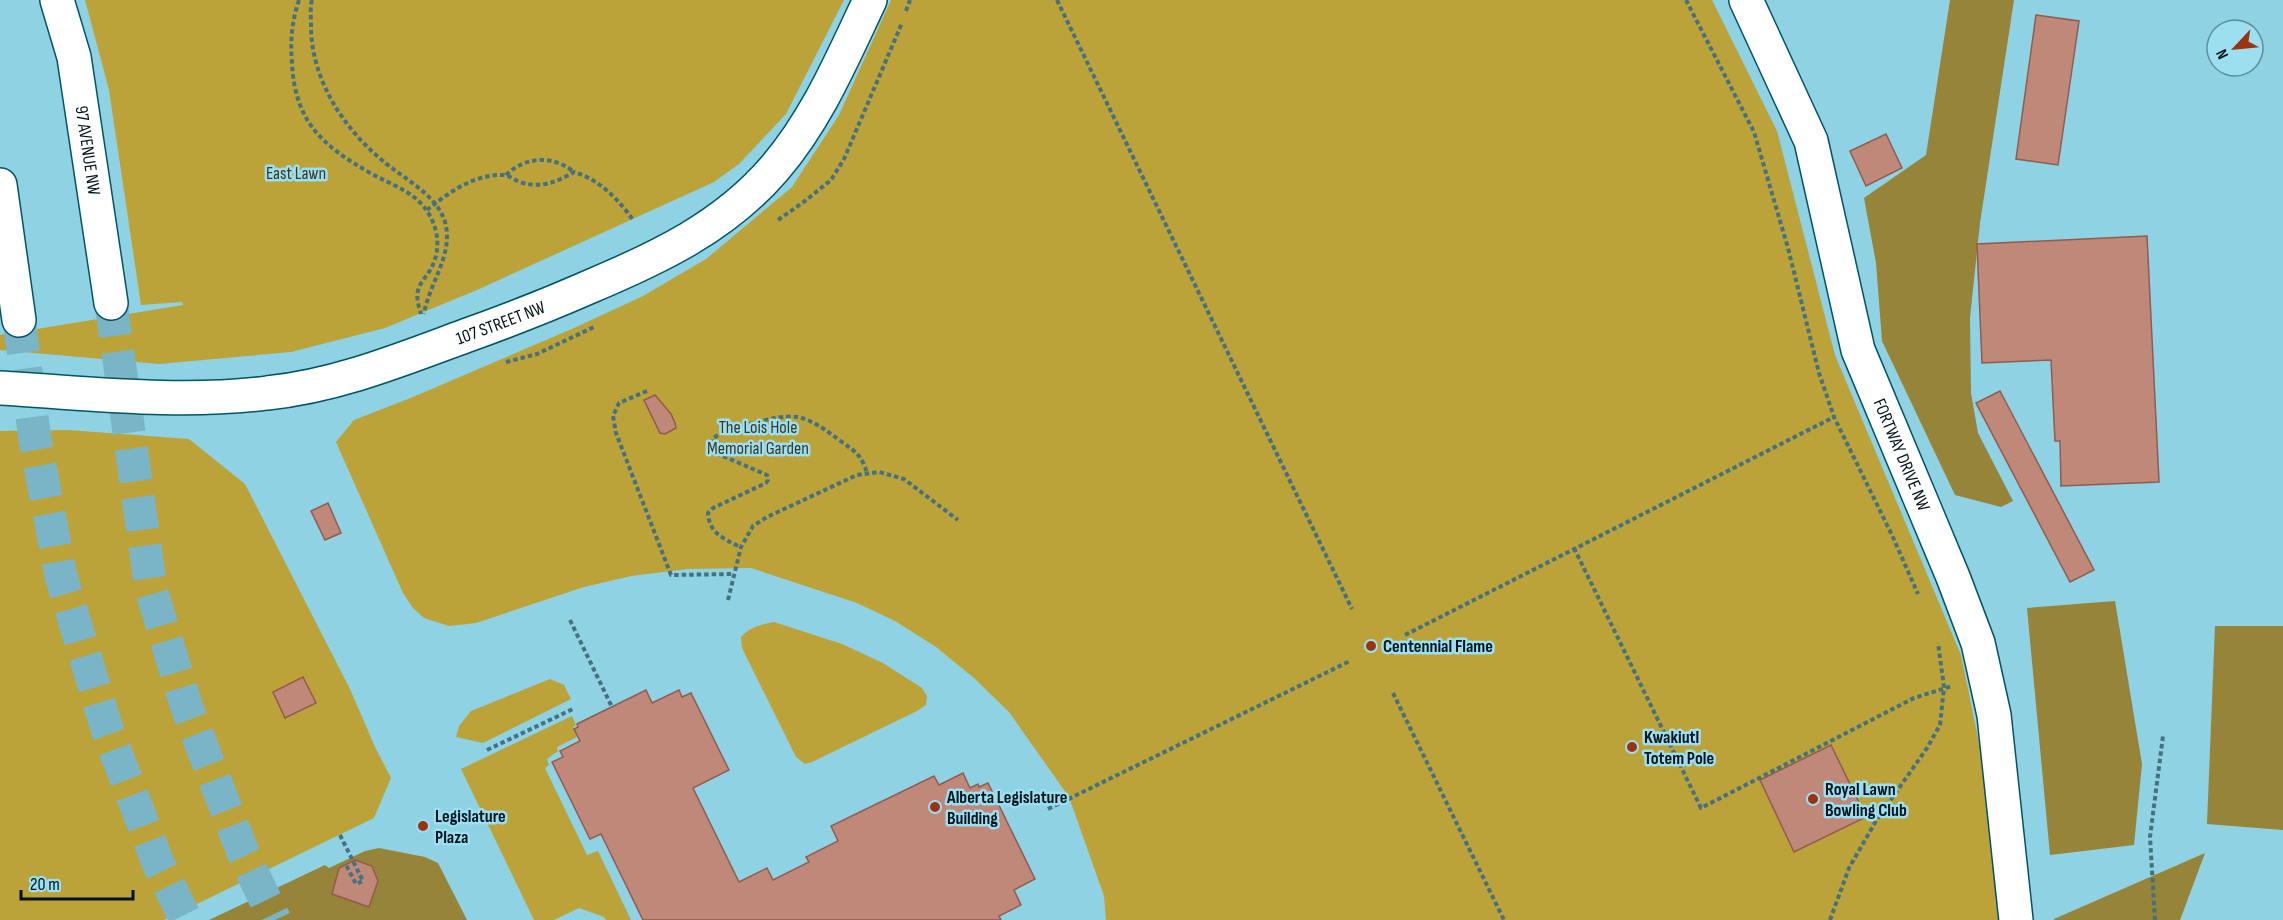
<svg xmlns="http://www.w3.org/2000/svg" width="2283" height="920" font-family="'Sofia Sans Condensed',sans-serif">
<rect width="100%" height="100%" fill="#8ed2e4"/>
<g fill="#bba33a">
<polygon points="85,0 844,0 786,114 739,164 714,182 477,290 385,328 291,352 159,364 0,350 0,335 183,305 182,302 141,305 109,90"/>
<polygon points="891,0 1712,0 1777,131 1835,355 1961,655 1993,811 2000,920 1106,920 1104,896 1069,797 1009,712 974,678 936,647 895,621 857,603 751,568 688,569 631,576 584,587 476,623 449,626 424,618 413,608 403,593 336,442 354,420 413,397 574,328 643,296 706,259 792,187 839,115"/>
<polygon points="68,430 189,439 245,484 350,689 375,747 391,778 374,818 164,920 0,920 0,431"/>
<path d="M 774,622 L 842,644 L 883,663 L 922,688 L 927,696 L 926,705 L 917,711 L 812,762 L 805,764 L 796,757 L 742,648 L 741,637 C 751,626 760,625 774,622 Z"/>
<polygon points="550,679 564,685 571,699 483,743 456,737 459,726 471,711"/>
<polygon points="572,716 576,725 573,727 577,737 557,747 558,751 547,759 549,765 545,768 587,855 598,851 631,920 606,920 604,917 579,908 554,920 534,920 461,769"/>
</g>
<g fill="#968439">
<polygon points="1950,0 2014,0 1980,223 1970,318 1971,393 1978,433 2013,501 2001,507 1955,495 1882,341 1876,263 1864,198 1926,155"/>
<polygon points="2115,601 2142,764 2134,845 2050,855 2027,608"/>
<polygon points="2215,626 2283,626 2283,830 2207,824"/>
<polygon points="379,848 425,857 438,863 467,920 209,920 325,865 329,868 365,851"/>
<polygon points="2205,853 2180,920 2054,920 2054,919"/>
</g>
<g fill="#c08879" stroke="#905c4d" stroke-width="1.5">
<polygon points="2036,15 2079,21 2058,165 2016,159"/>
<polygon points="1886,134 1902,168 1866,186 1850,151"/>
<polygon points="2147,236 2159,482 2061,486 2060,441 2055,441 2051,360 1982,363 1977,244"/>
<polygon points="2000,391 2094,570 2070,582 1976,403"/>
<polygon points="655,395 671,414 675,423 676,428 665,434 660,433 644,400"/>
<polygon points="328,503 341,533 325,540 311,511"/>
<polygon points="303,677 316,703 285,718 273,692"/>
<polygon points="646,690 652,703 679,690 682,697 691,693 729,770 693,788 739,882 767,868 773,880 809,862 806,857 838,841 831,826 934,776 939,785 963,773 970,788 978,784 979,787 988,783 1035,879 1014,890 1021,905 999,916 1001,920 643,920 601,834 590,839 552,762 563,757 560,751 580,741 574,729 578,727 577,724"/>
<polygon points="1831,745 1866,817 1794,852 1760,780"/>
<polygon points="355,860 372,866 378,881 369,907 332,894 339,868"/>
</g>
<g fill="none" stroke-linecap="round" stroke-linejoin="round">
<g stroke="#79b5c6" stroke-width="33" stroke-dasharray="33 16" stroke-linecap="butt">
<polyline points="111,303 151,589 187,708 244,855 275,920"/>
<polyline points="19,320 35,439 61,576 107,729 158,863 186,920"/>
</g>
<defs>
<g id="minor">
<path id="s1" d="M 1746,0 L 1811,141 L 1858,350 L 1953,577 L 1978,643 L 1994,715 L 2016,920"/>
</g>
<g id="tertiary">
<path id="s2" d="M 0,388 C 88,393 179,404 267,393 C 336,386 400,360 465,336 C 507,321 548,305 589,287 C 658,258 724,227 774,169 C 817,119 842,59 870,0"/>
</g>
<g id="secondary">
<path id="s3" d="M 57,0 L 74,57 L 111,303"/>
<polyline points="0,185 19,320"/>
</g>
</defs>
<use href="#minor" stroke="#015464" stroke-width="36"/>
<use href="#tertiary" stroke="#015464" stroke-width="36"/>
<use href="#secondary" stroke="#015464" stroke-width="36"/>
<g stroke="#46717e" stroke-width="4" stroke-dasharray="4.5 3" stroke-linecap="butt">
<path d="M 299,0 C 292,21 290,40 292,63 C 295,123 323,146 372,174 C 394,186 418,193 430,216 C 440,234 440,255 429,272 C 425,278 419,284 418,291 C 416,299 419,307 421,314"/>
<path d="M 312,0 C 310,7 311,15 311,23 C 310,77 342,127 383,161 C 404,179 440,196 446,226 C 452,257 429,284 424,314"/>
<polyline points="1057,0 1352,609"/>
<polyline points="1686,0 1754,132 1788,248 1819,373 1834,417 1892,535 1918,594"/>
<polyline points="906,11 910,0"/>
<path d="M 506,175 C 526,156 553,155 574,172"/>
<path d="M 427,210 C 448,193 474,174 503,175 C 509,175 514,180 520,182 C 540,189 557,182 574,172 C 600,180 618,199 633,220"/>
<polyline points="778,220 805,201 831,180 844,159 902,23"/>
<polyline points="506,362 537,354 596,326"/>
<polyline points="647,391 619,403 613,416 616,433 671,575 734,574"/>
<path d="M 738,546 C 723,538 709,533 708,513 L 713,508 L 766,483 L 768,480 L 767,475 L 716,453 L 712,447 L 713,438 C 731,428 777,414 798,417 C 815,421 828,432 842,442 C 856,452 862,456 867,473"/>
<polyline points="1574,548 1701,808 1914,698 1952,686"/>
<polyline points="728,600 741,547 753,526 767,517 857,475 879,472 904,479 958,520"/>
<polyline points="570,620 612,707"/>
<polyline points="1405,635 1834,417"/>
<polyline points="1393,693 1504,920"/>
<polyline points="487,750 575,708"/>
<polyline points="1048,809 1350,661"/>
<polyline points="340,835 363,881 356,884 346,865"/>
<polyline points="1830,920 1849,868 1876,821 1927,748 1940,725 1944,687 1938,643"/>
<polyline points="2155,920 2150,837 2163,736"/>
</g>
<use href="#minor" stroke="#fff" stroke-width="33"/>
<use href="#tertiary" stroke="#fff" stroke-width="33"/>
<use href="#secondary" stroke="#fff" stroke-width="33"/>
</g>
<g fill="#9a3213" stroke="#9bdff1" stroke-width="2">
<circle cx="1371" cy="646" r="6"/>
<circle cx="1632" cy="747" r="6"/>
<circle cx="1813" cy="799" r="6"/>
<circle cx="935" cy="807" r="6"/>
<circle cx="423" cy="826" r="6"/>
</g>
<g text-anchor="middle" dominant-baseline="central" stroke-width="5" stroke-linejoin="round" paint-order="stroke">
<g font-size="18" fill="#00131a" stroke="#9bdff1">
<text stroke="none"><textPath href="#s3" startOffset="154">97 AVENUE NW</textPath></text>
<text stroke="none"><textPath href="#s2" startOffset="512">107 STREET NW</textPath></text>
<text stroke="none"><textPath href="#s1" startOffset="483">FORTWAY DRIVE NW</textPath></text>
</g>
<g font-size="18" fill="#3d3720" stroke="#9bdff1">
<text x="296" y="173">East Lawn</text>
<text x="758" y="427">The Lois Hole<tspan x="758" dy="21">Memorial Garden</tspan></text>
</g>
<g font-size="18" font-weight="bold" fill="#00131a" stroke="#9bdff1" text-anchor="start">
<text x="1383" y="646">Centennial Flame</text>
<text x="1644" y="737">Kwakiutl<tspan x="1644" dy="21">Totem Pole</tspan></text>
<text x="1825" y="789">Royal Lawn<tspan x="1825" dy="21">Bowling Club</tspan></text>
<text x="947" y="797">Alberta Legislature<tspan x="947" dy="21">Building</tspan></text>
<text x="435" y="816">Legislature<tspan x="435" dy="21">Plaza</tspan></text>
</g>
</g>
<g transform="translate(2235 48) rotate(244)"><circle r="28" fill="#9bdff1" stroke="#5d8d9b" stroke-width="1.5"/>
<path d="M0-4.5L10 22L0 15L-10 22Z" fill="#9a3213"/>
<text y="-9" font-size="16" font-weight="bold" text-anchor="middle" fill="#00131a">N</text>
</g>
<path d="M21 890v9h112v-9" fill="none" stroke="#00131a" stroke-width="3"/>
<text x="30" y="890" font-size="18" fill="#00131a" stroke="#9bdff1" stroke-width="4.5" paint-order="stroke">20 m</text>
</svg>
